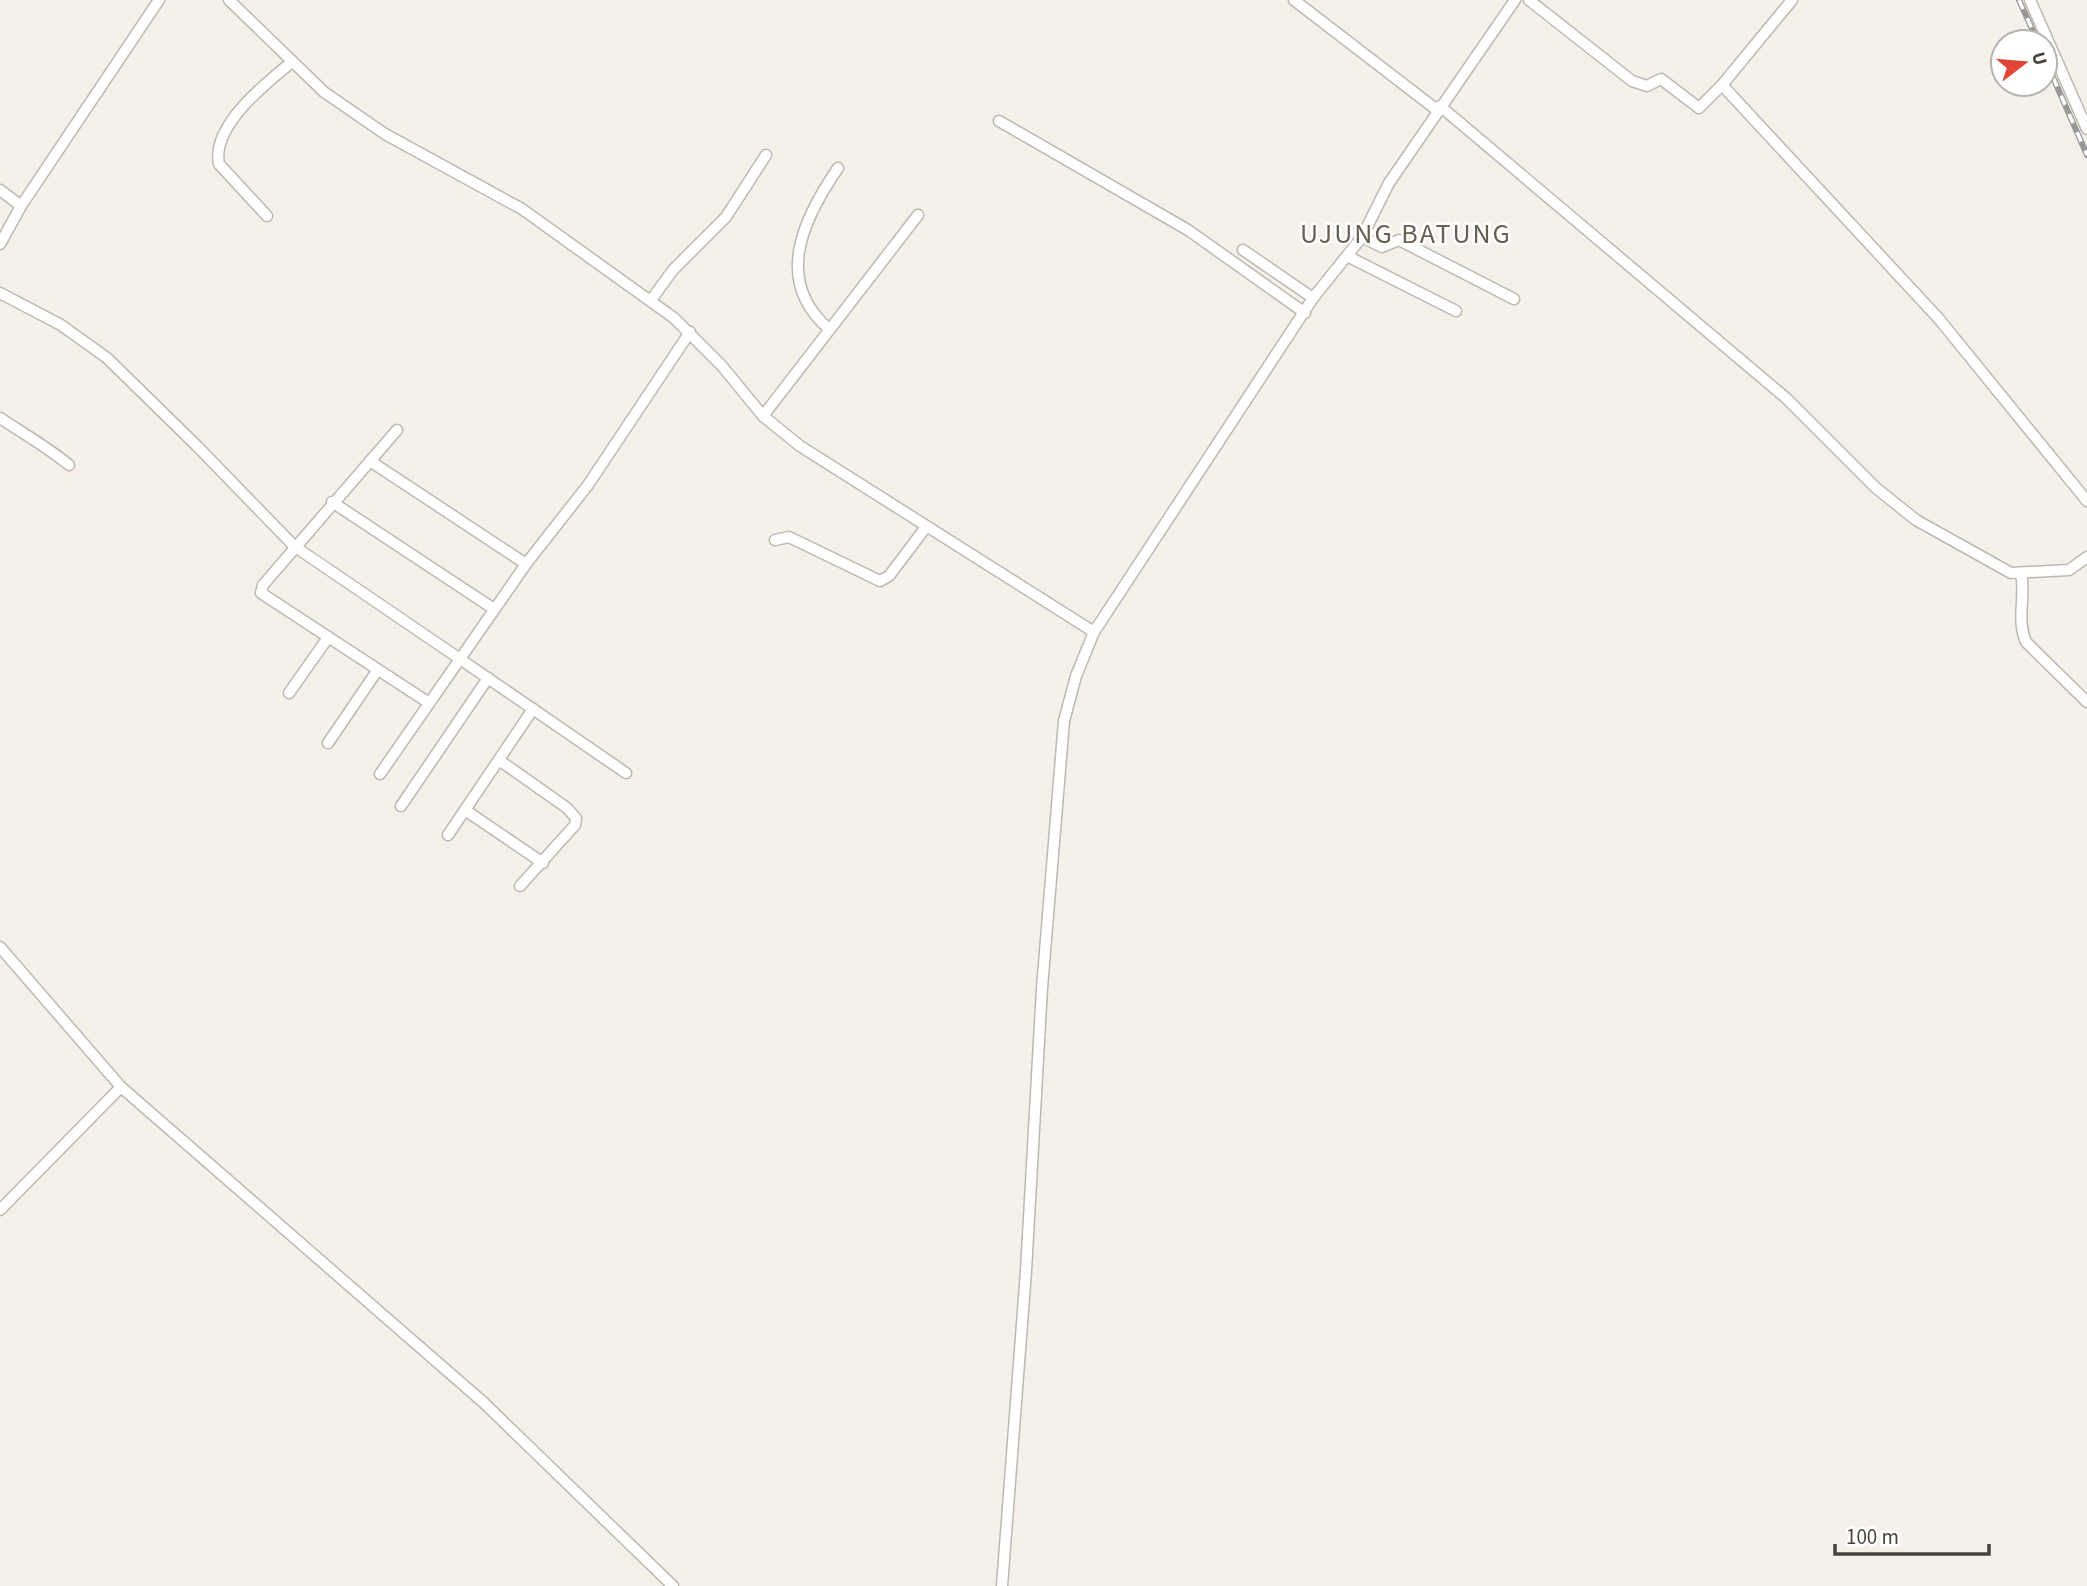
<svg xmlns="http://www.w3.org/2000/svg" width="2087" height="1586" font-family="'Source Sans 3',sans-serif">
<rect width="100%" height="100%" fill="#f4f1eb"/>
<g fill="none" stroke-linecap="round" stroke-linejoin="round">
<defs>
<g id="minor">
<polyline points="229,0 324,92 385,134 522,209 674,318 722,366 763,416 800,446 1094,632 1313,298 1362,237 1389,183 1515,0"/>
<polyline points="1294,0 1437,110"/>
<polyline points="1529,0 1632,81 1647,86 1661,79 1699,108 1722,85 1792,0"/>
<polyline points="2030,0 2087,129"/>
<polyline points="1722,85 1939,319 2087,501"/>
<polyline points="1440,106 1786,398 1876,488 1916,520 2011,573 2069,570 2087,557"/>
<polyline points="999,121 1188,230 1305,313"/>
<polyline points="0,190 21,206"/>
<path d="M 267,216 L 219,164 C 211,126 266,83 292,62"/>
<polyline points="1362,237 1382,247 1399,240 1514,299"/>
<polyline points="0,244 21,206 159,0"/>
<polyline points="1243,250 1313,298"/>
<polyline points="1349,257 1456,311"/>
<polyline points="0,293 61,325 107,358 198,447 294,546 460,659 526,564 588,485 690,332"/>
<polyline points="651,300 673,270 726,217 766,155"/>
<path d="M 829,329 C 773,281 803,219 838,168"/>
<polyline points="763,416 918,215"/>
<path d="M 0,418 C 24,434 47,447 69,465"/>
<polyline points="397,430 263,585 261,593 429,703"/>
<polyline points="370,461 526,564"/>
<polyline points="332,502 494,609"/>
<polyline points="775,540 789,537 880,581 889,576 926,527"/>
<path d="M 2021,573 C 2026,597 2016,619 2026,642 L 2087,702"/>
<polyline points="289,693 327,639"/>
<polyline points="328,743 377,671"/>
<polyline points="499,760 567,808 576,818 575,825 520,886"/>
<polyline points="380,774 460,659 626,773"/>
<polyline points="401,806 488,678"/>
<polyline points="465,810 543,863"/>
<polyline points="448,835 533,709"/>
<polyline points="0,947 121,1087 483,1402 673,1586"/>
<polyline points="0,1210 121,1087"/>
<polyline points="1002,1586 1026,1271 1042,988 1064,721 1076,676 1094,632"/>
</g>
</defs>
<use href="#minor" stroke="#beb8af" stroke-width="13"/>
<use href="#minor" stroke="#fff" stroke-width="10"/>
<defs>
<g id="rail">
<polyline points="2019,0 2038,42"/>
<polyline points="2045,59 2087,155"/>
</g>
</defs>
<use href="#rail" stroke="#989898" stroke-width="6"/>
<use href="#rail" stroke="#fff" stroke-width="3.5" stroke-dasharray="10" stroke-linecap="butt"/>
</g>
<g text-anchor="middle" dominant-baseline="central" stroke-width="5" stroke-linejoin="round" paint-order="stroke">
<g font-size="28" letter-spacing="2" fill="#695e52" stroke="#fff">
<text x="1406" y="234">UJUNG BATUNG</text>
</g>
</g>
<g transform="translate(2024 63) rotate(74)"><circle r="33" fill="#ffffff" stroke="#b5b3b0" stroke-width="2"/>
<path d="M0-5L12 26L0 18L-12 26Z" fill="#e14535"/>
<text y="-10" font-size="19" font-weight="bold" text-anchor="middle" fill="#47413a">U</text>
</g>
<path d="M1835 1544v10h154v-10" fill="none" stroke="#47413a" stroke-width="3.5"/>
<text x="1846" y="1544" font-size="21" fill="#47413a" stroke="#ffffff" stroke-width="5" paint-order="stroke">100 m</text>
</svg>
